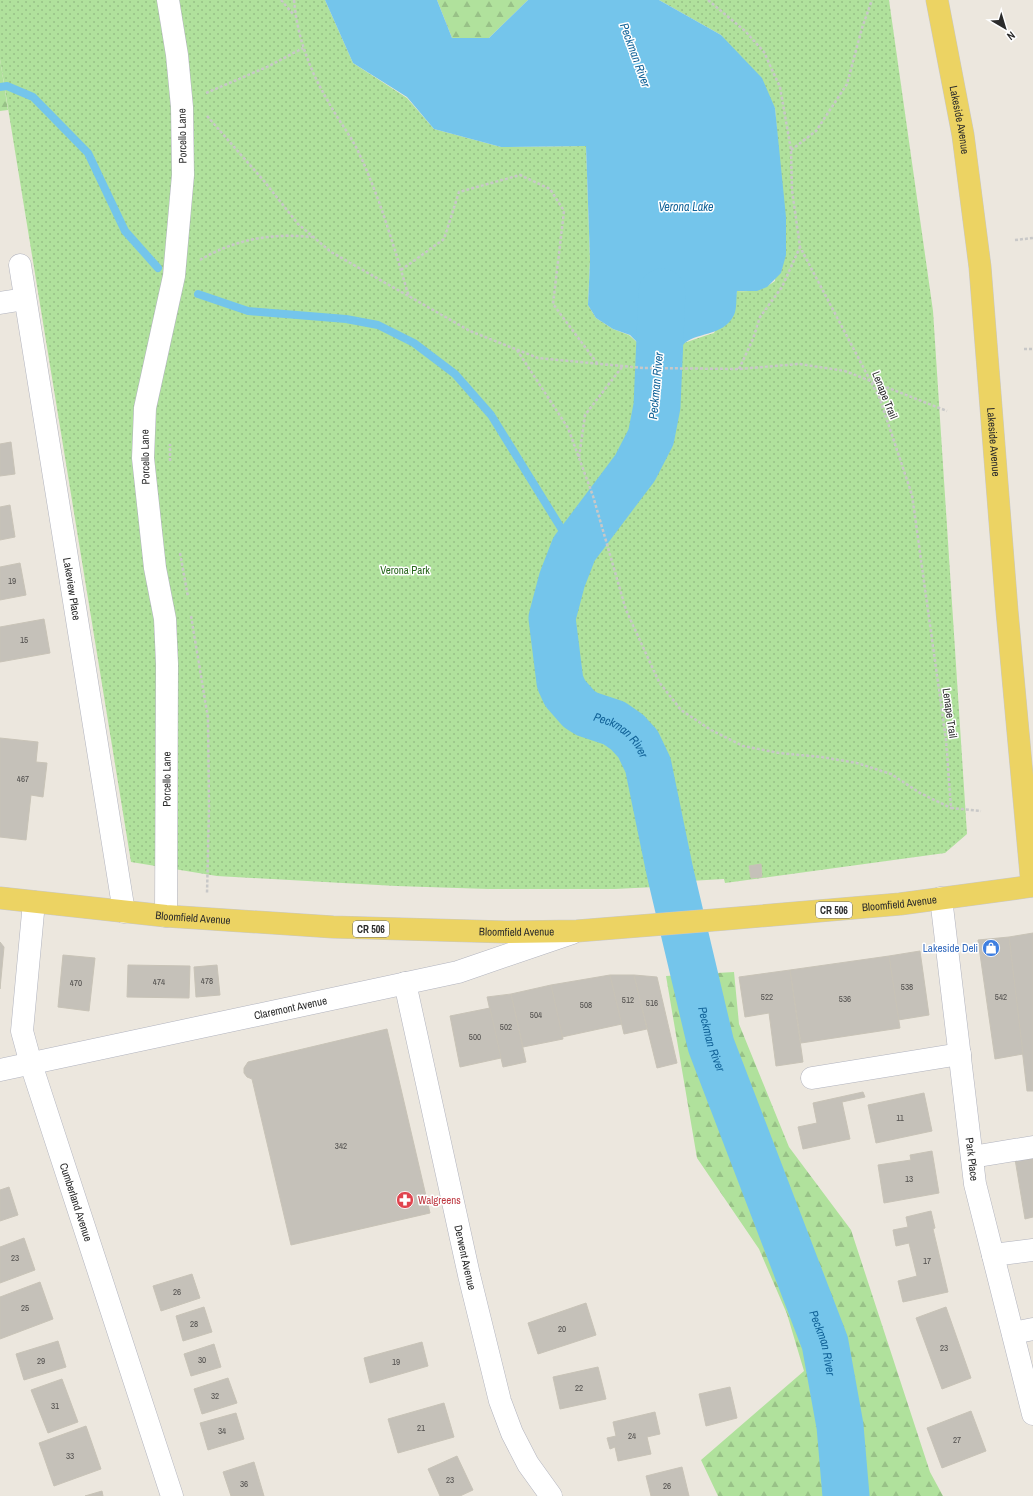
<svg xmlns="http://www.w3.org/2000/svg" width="1033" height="1496" font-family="'Archivo Narrow',sans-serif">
<defs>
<pattern id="forest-firs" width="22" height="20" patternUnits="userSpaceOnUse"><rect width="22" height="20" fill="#b0e19c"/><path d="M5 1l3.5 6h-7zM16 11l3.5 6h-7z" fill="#98c187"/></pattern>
<pattern id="park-dots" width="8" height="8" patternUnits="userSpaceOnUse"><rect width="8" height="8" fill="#b0e19c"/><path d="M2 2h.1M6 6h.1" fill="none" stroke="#98c187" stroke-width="1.8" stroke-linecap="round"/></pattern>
</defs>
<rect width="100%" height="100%" fill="#ece7de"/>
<g fill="url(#forest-firs)">
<polygon points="437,0 528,0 489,38 452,38"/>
<polygon points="0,59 8,110 0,111"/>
<polygon points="734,972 739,1024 789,1147 851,1230 930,1472 943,1496 718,1496 701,1460 804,1371 787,1314 759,1249 697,1158 666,976"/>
</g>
<path fill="url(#park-dots)" d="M 0,0 L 325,0 L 353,63 L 407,98 L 434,129 L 501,147 L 586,146 L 590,260 L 588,305 L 596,318 L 613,329 L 629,335 L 641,346 L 643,357 C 668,350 690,340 714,333 L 736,295 L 737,291 C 752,292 763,290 775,281 L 778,145 L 775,108 L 721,35 L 659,0 L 889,0 L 933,311 L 967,834 L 945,853 L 725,883 L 724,879 L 655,883 L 655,887 L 615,889 L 488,889 L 396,886 L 217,876 L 131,862 L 0,59 Z"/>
<path fill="#74c5eb" d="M 325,0 L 437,0 L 452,38 L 489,38 L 528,0 L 659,0 L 721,35 L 762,78 L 775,108 L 786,217 L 786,255 L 781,273 L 767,287 L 757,291 L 737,291 C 736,298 737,309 734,315 C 723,338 694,331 682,346 C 679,349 678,353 676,357 L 643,357 L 641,346 L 630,335 L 613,329 L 596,318 L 588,305 L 590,260 L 586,146 L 501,147 L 434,129 L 407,97 L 353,63 Z"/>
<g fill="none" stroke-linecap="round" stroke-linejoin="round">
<g stroke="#74c5eb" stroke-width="8">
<polyline points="0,87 7,86 33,97 88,153 125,231 158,268"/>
<polyline points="198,294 248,311 346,319 378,325 414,343 455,374 491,415 574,549"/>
</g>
<path stroke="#74c5eb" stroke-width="47" id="s1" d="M 662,292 L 657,406 L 651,437 L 635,468 L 574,549 L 562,580 L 552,618 L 560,682 L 565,693 L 579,709 L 587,714 L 614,723 L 627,732 L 638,744 L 648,765 L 670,872 L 711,1045 L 825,1343 L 840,1426 L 846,1496"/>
</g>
<g fill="#c5c1b9" stroke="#c8c3b7">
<polygon points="11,442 15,474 0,476 0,444"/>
<polygon points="10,505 15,537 0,540 0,507"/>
<polygon points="20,563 26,595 0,600 0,567"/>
<polygon points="44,619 50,653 0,662 0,627"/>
<polygon points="0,738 38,742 36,762 47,763 43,797 31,795 26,840 0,837"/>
<polygon points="761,864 762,877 751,878 749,866"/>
<polygon points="1033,933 1033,1091 1027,1091 1009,937"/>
<polygon points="1009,937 1023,1054 995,1059 978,940"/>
<polygon points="0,942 4,947 0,989"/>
<polygon points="920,951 929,1015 898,1020 889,956"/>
<polygon points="63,955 95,958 89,1011 58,1007"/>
<polygon points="889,956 900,1028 801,1043 790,970"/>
<polygon points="128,965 190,966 189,998 127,997"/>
<polygon points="217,965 220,995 196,997 194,967"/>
<polygon points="790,970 803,1062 776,1066 769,1013 745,1017 739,977"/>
<polygon points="610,975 622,1024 562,1037 551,985"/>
<polygon points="610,975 634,975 647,1029 624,1034"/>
<polygon points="634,975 657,977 677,1063 657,1068"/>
<polygon points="551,985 563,1039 523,1047 511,994"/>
<polygon points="511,994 526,1062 503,1067 487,997"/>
<polygon points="490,1008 501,1058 460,1067 450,1016"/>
<polygon points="387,1029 430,1213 291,1245 252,1079 247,1077 244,1073 244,1068 248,1062"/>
<polygon points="863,1092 865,1097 842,1102 850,1139 803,1149 798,1127 817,1123 813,1103"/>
<polygon points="924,1093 932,1131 876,1143 868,1105"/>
<polygon points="932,1151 939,1193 884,1203 878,1165 911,1160 910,1155"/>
<polygon points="1033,1156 1033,1217 1025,1219 1015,1159"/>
<polygon points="9,1187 18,1215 0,1221 0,1190"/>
<polygon points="931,1211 935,1228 933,1229 948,1292 903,1302 898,1281 917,1276 909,1243 896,1246 893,1230 908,1227 906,1217"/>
<polygon points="24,1238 35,1270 0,1283 0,1247"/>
<polygon points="192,1274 200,1298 161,1311 153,1286"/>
<polygon points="40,1282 53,1319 0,1339 0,1297"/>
<polygon points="586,1303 596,1335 538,1354 528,1323"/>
<polygon points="204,1307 212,1332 183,1341 176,1316"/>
<polygon points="946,1307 971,1378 942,1389 916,1318"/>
<polygon points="58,1341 66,1367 24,1380 16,1354"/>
<polygon points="422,1342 428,1366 370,1383 364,1358"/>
<polygon points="214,1344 221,1367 191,1376 184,1354"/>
<polygon points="598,1367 606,1399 560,1409 553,1377"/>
<polygon points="228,1378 237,1403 202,1414 194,1389"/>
<polygon points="62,1379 78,1422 48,1433 31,1390"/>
<polygon points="730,1387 737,1418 706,1426 699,1394"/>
<polygon points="444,1403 454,1437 398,1453 388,1419"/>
<polygon points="971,1411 986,1451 942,1468 927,1428"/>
<polygon points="655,1412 660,1434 647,1437 651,1454 618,1461 615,1447 610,1449 607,1438 616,1436 613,1422"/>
<polygon points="236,1413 244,1439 208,1450 200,1423"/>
<polygon points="86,1426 101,1469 54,1486 39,1443"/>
<polygon points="457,1456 473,1490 460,1496 440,1496 428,1469"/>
<polygon points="254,1462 264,1496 231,1496 223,1472"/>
<polygon points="682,1467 689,1496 651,1496 646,1476"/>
<polygon points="102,1491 103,1496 85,1496"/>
</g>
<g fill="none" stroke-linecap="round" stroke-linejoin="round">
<defs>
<g id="minor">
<path id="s2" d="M 20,265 L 124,912"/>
<polyline points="0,303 25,299"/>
<path id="s3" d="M 941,898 L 975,1184 L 1033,1414"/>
<path id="s4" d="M 34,902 L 22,1031 L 31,1064 L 172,1496"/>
<path id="s5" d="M 166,916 L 167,664 L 165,619 L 155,568 L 143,458 L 145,408 L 174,276 L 183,175 L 182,107 L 177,55 L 168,0"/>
<path id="s6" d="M 405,983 L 469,1275 L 500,1401 L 512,1433 L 528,1464 L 551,1496"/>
<path id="s7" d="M 0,1070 L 458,972 L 572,933"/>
<polyline points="812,1078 960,1054"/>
<polyline points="972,1157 1033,1147"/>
<polyline points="993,1255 1033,1250"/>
<polyline points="1013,1333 1033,1329"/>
</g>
<g id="major">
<path id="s8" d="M 937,0 L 963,135 L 980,267 L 1007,611 L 1032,886"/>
<path id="s9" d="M 0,898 L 166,916 L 333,927 L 506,932 L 577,931 L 726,919 L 900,904 L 1033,886"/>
</g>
</defs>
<use href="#minor" stroke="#b1b3be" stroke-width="23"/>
<use href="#major" stroke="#c8c8c8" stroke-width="23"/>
<g stroke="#c8c8c8" stroke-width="2.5" stroke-dasharray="3 2" stroke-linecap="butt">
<polyline points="281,0 294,15"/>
<path d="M 294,0 C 297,37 310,71 329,103 C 337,118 348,132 356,147 C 379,194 394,247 409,297"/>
<polyline points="708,0 745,31 764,52 773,72 780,87 791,150 792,190 800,247 880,399 912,495 946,740 951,808 981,811"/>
<polyline points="206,93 267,67 303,48"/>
<polyline points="207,116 264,181 298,224 331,252 470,331 538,358 643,368 739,369 799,364 845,371 947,411"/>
<polyline points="791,150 816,131 847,84 862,28 872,0"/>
<polyline points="1015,240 1033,238"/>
<path d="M 200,260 C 235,239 272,233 312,237"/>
<polyline points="401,270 444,239 459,192 520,175 550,189 564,211 553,304 597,363"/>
<polyline points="1024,349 1033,349"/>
<polyline points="517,350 568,428 593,496 626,610 659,682 681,710 711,730 743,746 779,753 821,757 857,763 891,774 920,793 951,808"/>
<polyline points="739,369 753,339 760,317 782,287 800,247"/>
<polyline points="579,457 585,415 622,367"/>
<polyline points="170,461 170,444"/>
<polyline points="180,553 188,597"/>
<polyline points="191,616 208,718 209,808 207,894"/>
</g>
<use href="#minor" stroke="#fff" stroke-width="22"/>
<use href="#major" stroke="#ecd363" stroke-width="22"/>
</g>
<defs>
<symbol id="shop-disc" viewBox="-11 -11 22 22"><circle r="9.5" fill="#3f7fe0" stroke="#fff"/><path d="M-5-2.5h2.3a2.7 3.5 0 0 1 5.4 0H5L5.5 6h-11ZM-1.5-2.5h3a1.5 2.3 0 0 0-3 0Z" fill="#fff"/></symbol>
<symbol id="pharmacy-disc" viewBox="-11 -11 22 22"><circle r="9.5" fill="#e0444e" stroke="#fff"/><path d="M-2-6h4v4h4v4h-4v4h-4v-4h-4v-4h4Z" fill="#fff"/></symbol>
</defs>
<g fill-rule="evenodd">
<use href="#shop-disc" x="981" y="938" width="20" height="20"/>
<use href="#pharmacy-disc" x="395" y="1190" width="20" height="20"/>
</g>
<g text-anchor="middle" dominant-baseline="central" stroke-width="3" stroke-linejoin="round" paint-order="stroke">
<g font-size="9" fill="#52504e">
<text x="12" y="581">19</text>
<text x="24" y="640">15</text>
<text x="23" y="779">467</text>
<text x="207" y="981">478</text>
<text x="159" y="982">474</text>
<text x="76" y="983">470</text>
<text x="907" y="987">538</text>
<text x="767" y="997">522</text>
<text x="1001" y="997">542</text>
<text x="845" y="999">536</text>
<text x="628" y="1000">512</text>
<text x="652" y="1003">516</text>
<text x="586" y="1005">508</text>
<text x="536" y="1015">504</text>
<text x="506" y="1027">502</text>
<text x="475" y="1037">500</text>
<text x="900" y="1118">11</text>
<text x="341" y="1146">342</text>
<text x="909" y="1179">13</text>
<text x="15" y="1258">23</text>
<text x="927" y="1261">17</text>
<text x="177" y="1292">26</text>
<text x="25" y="1308">25</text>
<text x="194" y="1324">28</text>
<text x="562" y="1329">20</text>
<text x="944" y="1348">23</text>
<text x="202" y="1360">30</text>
<text x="41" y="1361">29</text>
<text x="396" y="1362">19</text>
<text x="579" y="1388">22</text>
<text x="215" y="1396">32</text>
<text x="55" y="1406">31</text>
<text x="421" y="1428">21</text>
<text x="222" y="1431">34</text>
<text x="632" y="1436">24</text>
<text x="957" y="1440">27</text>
<text x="70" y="1456">33</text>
<text x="450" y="1480">23</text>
<text x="244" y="1484">36</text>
<text x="667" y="1486">26</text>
</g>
<g fill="#fff" stroke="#6b6b6b" stroke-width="1">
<rect x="816" y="902" width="36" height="16" rx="3"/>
<rect x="353" y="921" width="36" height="16" rx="3"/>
</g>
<g font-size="10" font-weight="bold" fill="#2b2b2b">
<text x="834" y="910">CR 506</text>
<text x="371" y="929">CR 506</text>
</g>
<g font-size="11" fill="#2b2b2b" stroke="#fff">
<text stroke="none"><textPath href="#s8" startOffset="122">Lakeside Avenue</textPath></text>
<text transform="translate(182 136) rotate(-91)">Porcello Lane</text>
<text transform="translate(885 395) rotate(68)">Lenape Trail</text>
<text stroke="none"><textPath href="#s8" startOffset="446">Lakeside Avenue</textPath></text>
<text transform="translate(145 457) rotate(-91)">Porcello Lane</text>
<text stroke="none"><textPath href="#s2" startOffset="328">Lakeview Place</textPath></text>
<text transform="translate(950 713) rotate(82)">Lenape Trail</text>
<text stroke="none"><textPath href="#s5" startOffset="137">Porcello Lane</textPath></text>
<text stroke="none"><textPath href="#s9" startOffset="902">Bloomfield Avenue</textPath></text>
<text stroke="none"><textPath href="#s9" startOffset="194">Bloomfield Avenue</textPath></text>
<text stroke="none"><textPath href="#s9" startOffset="518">Bloomfield Avenue</textPath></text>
<text stroke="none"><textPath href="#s7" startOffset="297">Claremont Avenue</textPath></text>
<text stroke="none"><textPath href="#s3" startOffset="263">Park Place</textPath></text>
<text stroke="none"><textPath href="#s4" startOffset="309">Cumberland Avenue</textPath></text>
<text stroke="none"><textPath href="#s6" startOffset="281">Derwent Avenue</textPath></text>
</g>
<g font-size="11" fill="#28661d" stroke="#fff">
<text x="405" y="570">Verona Park</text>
</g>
<g font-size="11" fill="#366cbe" stroke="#fff" text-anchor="end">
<text x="978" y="948">Lakeside Deli</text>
</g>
<g font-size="11" fill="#be3a42" stroke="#fff" text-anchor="start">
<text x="418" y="1200">Walgreens</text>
</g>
<g font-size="12" font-style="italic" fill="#126398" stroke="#fff">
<text transform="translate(635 55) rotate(70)">Peckman River</text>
<text x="686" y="207">Verona Lake</text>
<text transform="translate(656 386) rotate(-85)">Peckman River</text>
<text stroke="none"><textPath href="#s1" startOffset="503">Peckman River</textPath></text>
<text stroke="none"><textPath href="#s1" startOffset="827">Peckman River</textPath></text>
<text stroke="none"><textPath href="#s1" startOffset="1151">Peckman River</textPath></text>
</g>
</g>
<g transform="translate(1005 28) rotate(142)" stroke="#ffffff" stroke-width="3" paint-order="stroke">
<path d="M0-3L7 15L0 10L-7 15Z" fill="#2b2b2b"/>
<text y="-6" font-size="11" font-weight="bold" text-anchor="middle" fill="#2b2b2b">N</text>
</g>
</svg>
